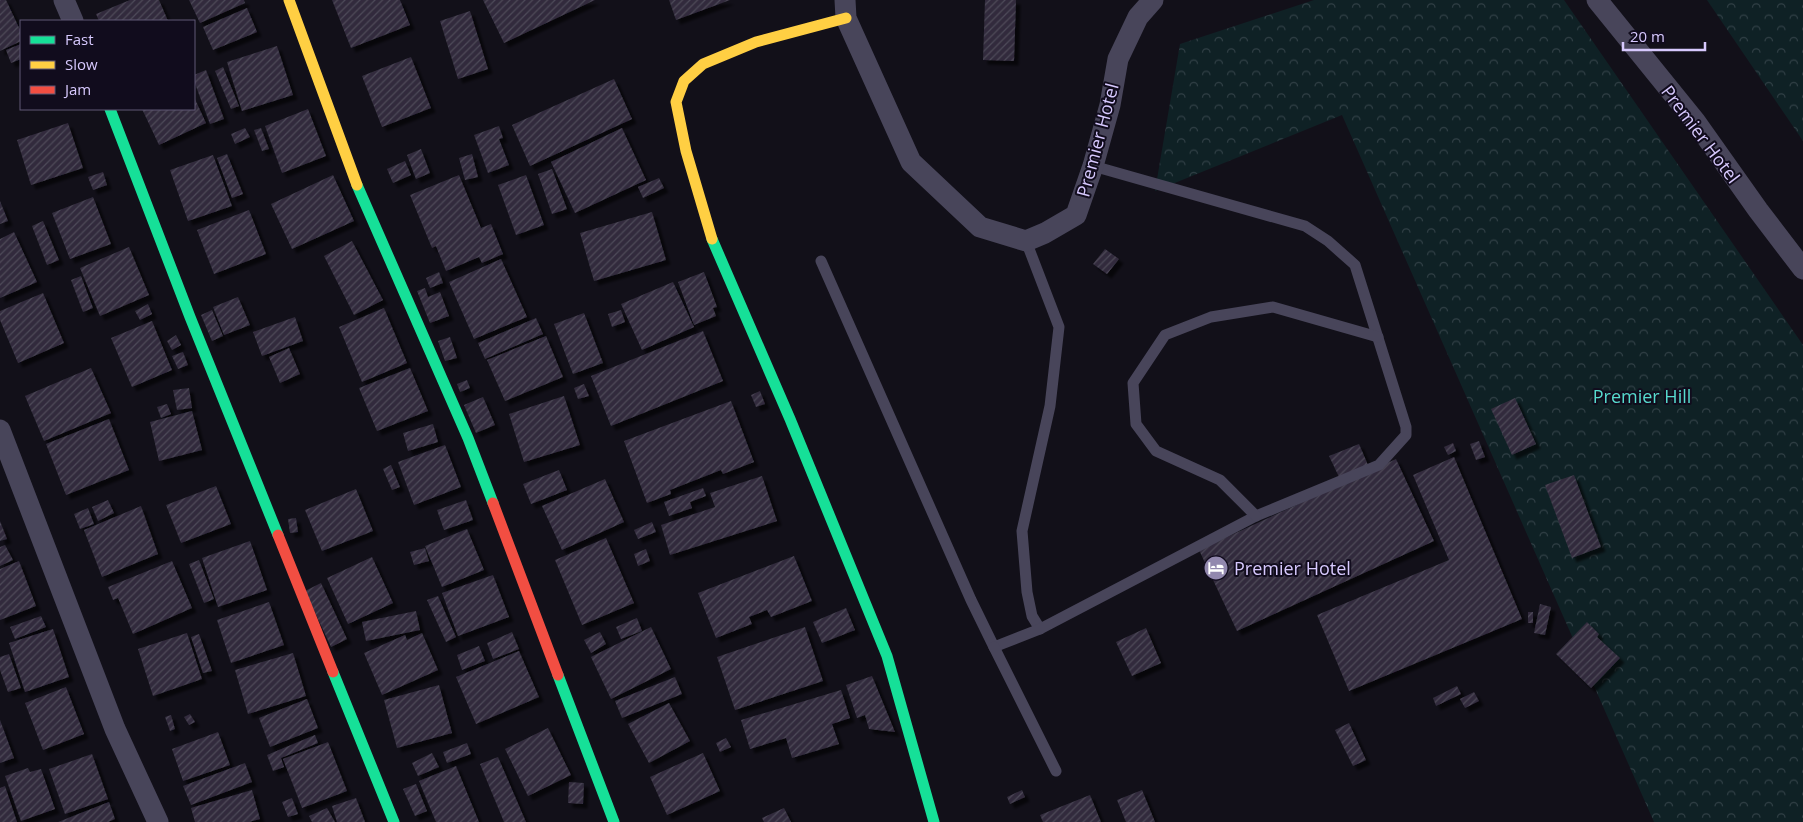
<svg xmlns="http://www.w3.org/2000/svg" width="1803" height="822" font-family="'Open Sans',sans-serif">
<defs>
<pattern id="park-crowns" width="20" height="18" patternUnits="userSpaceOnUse" patternTransform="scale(1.25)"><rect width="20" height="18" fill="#0f2125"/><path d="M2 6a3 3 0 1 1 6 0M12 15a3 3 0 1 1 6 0" fill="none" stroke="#314046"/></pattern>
<pattern id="building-hatch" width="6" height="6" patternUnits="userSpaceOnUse" patternTransform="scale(1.25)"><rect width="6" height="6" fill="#312c3c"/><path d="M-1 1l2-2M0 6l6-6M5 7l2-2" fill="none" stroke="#4e4959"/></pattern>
<filter id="shadow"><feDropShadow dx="4.5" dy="4.5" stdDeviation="1" flood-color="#0009"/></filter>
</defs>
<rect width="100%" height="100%" fill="#121019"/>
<g fill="url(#park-crowns)">
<polygon points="1314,0 1564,0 1803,345 1803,822 1654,822 1342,115 1155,191 1180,44"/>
<polygon points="1707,0 1803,0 1803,141"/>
</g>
<g fill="url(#building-hatch)" filter="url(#shadow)">
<polygon points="0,0 6,0 21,32 21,41 0,51"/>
<polygon points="130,0 159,0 168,21 99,21 96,14"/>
<polygon points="189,0 244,0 245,3 200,23"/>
<polygon points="332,0 400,0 410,25 351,48"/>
<polygon points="483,0 595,0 504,43"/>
<polygon points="669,0 730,0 676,20"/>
<polygon points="985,0 1016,0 1014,61 983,60"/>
<polygon points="247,8 257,32 213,50 203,27"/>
<polygon points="470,11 488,69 458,79 440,21"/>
<polygon points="21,44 21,59 11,63 6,50"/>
<polygon points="277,46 293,95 242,111 227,62"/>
<polygon points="411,57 431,108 382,127 362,76"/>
<polygon points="223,67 239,106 231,109 215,71"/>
<polygon points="206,70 224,119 210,124 194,81 194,75"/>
<polygon points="614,79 632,119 530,166 512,125"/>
<polygon points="194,97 206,123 159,145 142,109 194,109"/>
<polygon points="308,109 326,156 282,173 265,126"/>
<polygon points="68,123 83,168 31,185 17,140"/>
<polygon points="499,126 503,138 499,139 509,165 488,173 474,135"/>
<polygon points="245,128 250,137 235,144 231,134"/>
<polygon points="261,128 269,149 262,151 254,130"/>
<polygon points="622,128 646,180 575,213 551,162"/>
<polygon points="421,149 430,173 416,179 407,155"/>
<polygon points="227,154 243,194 232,198 217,158"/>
<polygon points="472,154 478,177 465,180 459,158"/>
<polygon points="213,155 232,206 188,221 170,170"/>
<polygon points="405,161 411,175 393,183 387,169"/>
<polygon points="552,169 567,209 552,214 538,174"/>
<polygon points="103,172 107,185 93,190 88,177"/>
<polygon points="333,175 354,221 292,249 271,204"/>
<polygon points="459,175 481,228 491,224 503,254 482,263 479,257 446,271 436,246 432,248 410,195"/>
<polygon points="526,175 544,225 516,235 498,185"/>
<polygon points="659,178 664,188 643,198 638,187"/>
<polygon points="93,197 111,244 70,259 52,213"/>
<polygon points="0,201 8,221 0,224"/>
<polygon points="249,210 266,254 214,274 197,230"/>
<polygon points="652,212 666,260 594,281 580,233"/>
<polygon points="43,221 59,260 47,265 32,226"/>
<polygon points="14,232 37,282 0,298 0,239"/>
<polygon points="352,241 383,300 354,315 324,256"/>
<polygon points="129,247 149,295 100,316 80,268"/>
<polygon points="1105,249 1119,259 1107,274 1093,264"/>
<polygon points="501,259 527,317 474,339 449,282"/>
<polygon points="439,272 443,283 430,288 426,278"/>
<polygon points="704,272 717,307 713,308 716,316 694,325 678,282"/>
<polygon points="81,276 93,308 83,312 71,280"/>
<polygon points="673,282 694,327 642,350 621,304"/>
<polygon points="425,288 428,297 440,292 449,316 430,323 417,291"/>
<polygon points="43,293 64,343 18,363 0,320 0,311"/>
<polygon points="238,297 250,325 224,335 213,307"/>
<polygon points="148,304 152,314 140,320 135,311"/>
<polygon points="384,308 407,363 362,382 339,327"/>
<polygon points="212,310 223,336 212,341 201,315"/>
<polygon points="621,310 625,322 612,327 608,314"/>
<polygon points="584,313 603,363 573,374 554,324"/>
<polygon points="295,317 303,341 262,356 253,332"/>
<polygon points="536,318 543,334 485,359 478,343"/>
<polygon points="152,321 172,370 132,387 111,338"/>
<polygon points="703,331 723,381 611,426 591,376"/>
<polygon points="176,335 181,345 172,350 167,341"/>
<polygon points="546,336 563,377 505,401 487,360"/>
<polygon points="450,337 457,358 445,361 438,341"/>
<polygon points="289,348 300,374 280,383 269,357"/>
<polygon points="183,352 188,365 178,369 172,356"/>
<polygon points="91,368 111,413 44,441 25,396"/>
<polygon points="410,368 428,411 377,431 359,388"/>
<polygon points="467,380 470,388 460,392 457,384"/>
<polygon points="584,384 589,396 578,399 574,388"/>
<polygon points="189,388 192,408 177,410 173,390"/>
<polygon points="760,391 765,404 756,407 751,395"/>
<polygon points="564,396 580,445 524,462 509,414"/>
<polygon points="483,397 495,425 476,433 464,405"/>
<polygon points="1515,398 1536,444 1512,455 1491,409"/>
<polygon points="731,401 754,462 723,474 721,470 670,490 671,494 647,503 624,441"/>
<polygon points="167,404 171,414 161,418 157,407"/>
<polygon points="192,411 202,450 159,461 150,422"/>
<polygon points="109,419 129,470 66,495 46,444"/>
<polygon points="433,424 438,442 408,451 403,433"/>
<polygon points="1479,441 1485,457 1476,460 1470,444"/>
<polygon points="1453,443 1456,451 1448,455 1444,447"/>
<polygon points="1359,444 1368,465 1339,477 1329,456"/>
<polygon points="445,445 461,487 414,505 398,462"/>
<polygon points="1454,457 1522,619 1349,691 1317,615 1449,560 1413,475"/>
<polygon points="1396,459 1434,541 1237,631 1199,550"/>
<polygon points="391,465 400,487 392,490 383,469"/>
<polygon points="559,470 567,490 531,504 523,484"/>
<polygon points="1574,475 1601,547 1572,558 1545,485"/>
<polygon points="762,476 777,521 670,555 661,525 715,507 710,493"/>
<polygon points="605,479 624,522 562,550 542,506"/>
<polygon points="216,486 231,524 181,543 166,505"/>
<polygon points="703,488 706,496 690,502 692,508 669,516 664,502"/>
<polygon points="356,489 373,531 322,551 305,510"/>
<polygon points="108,500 114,513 98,521 92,507"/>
<polygon points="466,500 473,520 444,530 437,510"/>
<polygon points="141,506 158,554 102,577 84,530"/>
<polygon points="88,508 94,524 80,529 74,514"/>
<polygon points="296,518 298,532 290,533 288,519"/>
<polygon points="0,521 7,539 0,541"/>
<polygon points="652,522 656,532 638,539 634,530"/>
<polygon points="467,529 484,570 442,587 425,546"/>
<polygon points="606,538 634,603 582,625 555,560"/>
<polygon points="250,541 267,590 218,607 202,558"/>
<polygon points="5,545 13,560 0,566 0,547"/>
<polygon points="425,548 429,561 414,565 410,552"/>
<polygon points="646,549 650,561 638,566 634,554"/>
<polygon points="794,556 812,601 771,617 767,610 749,617 752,624 716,638 698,593"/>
<polygon points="372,557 393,603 348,624 327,578"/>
<polygon points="199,560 214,599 204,603 189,564"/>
<polygon points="19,561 36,606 0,620 0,569"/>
<polygon points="172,561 192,608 133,634 118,598 113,600 108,587"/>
<polygon points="493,575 509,617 458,636 442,593"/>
<polygon points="321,583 347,639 331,647 305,591"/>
<polygon points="438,596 456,637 446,642 427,600"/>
<polygon points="269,602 284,645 231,663 217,620"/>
<polygon points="1540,604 1551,607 1545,635 1534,633"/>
<polygon points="846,608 855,630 822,643 813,622"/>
<polygon points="416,611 420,630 366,641 362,622"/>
<rect x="1528" y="612" width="5" height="11"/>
<polygon points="41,616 46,627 15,639 10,627"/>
<polygon points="637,618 642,631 621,639 616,627"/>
<polygon points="1587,622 1599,634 1597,637 1620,658 1591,688 1556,654"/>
<polygon points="651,627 671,669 611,699 591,657"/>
<polygon points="805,627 823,681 735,710 717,657"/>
<polygon points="1146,628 1161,663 1132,676 1116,642"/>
<polygon points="53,629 69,677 25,692 9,643"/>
<polygon points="512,632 519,649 493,659 487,643"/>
<polygon points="600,632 606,644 591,653 584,640"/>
<polygon points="187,633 202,679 153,696 138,649"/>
<polygon points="422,633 438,670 382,695 364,653 405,635 407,640"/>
<polygon points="199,634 212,671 203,673 191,637"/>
<polygon points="479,646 485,661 462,670 457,655"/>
<polygon points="519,651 539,697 476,724 456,677"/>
<polygon points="293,653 306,696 248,714 235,670"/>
<polygon points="9,654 21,688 8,692 0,670 0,657"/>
<polygon points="872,676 895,732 869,729 865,715 857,718 846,685"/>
<polygon points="675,677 682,694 622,718 615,701"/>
<polygon points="439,685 452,733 397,748 384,700"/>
<polygon points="1457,686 1461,694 1436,706 1433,698"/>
<polygon points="66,687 84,734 43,750 25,703"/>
<polygon points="841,690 850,718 832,724 839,744 792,758 786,738 750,749 741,720"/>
<polygon points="1474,692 1479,701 1465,708 1460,699"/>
<polygon points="307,699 318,728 270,747 259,718"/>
<polygon points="669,703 690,741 649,763 628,724"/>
<polygon points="190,714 195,722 189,725 184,717"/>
<polygon points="171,715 175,729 170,731 165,717"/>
<polygon points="0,720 14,758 0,763"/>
<polygon points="1349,723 1366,760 1353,766 1335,730"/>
<polygon points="548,728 571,775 528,796 505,749"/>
<polygon points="218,732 230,765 183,781 172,749"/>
<polygon points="315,735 318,743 281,758 284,767 273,771 267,755"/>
<polygon points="726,738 731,747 720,752 716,743"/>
<polygon points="328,742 347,791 302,808 283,759"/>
<polygon points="467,743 471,754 447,763 443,752"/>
<polygon points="432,753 439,767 418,776 412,763"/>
<polygon points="703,753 720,791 667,815 650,777"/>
<polygon points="92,754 108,799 65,814 49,769"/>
<polygon points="498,757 526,822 504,822 480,764"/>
<polygon points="245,763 252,782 191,805 183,786"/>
<polygon points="456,766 479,822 436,822 419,781"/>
<polygon points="28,768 30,772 41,769 55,809 21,821 5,776"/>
<polygon points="569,782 584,783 583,804 568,803"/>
<polygon points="416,784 427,811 415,816 403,789"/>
<polygon points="5,786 17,822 0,822 0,788"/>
<polygon points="252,790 260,819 249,822 195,822 191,808"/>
<polygon points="1022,790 1025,797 1010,804 1007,797"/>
<polygon points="1142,790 1155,822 1126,822 1117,800"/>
<polygon points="1090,795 1101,822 1043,822 1040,815"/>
<polygon points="292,798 298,814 288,817 282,802"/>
<polygon points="356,798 365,822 337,822 332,806"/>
<polygon points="109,802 115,819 108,822 58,822"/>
<polygon points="327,808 335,822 312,822 309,816"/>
<polygon points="784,808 791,822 764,822 762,818"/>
</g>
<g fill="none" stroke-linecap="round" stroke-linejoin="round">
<g stroke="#48455a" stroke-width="11">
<polyline points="1026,241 1059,327 1050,406 1022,531 1027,592 1032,616 1040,629"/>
<polyline points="821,261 971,600 994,647 1040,629 1256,516 1379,465 1406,435 1406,427 1355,265 1328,241 1305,226 1093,166"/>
<polyline points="1256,516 1220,480 1156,451 1136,424 1133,383 1165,335 1211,317 1273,307 1378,337"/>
<polyline points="994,647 1056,771"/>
</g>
<g stroke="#48455a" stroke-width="21">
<polyline points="64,0 73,21"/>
<polyline points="845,0 846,18 911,162 980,227 1026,241 1045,233 1076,215 1093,166 1110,105 1118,59 1138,17 1153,0"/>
<polyline points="1597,0 1695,121 1758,210 1803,269"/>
<polyline points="0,430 115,729 158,822"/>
</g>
<g stroke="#16e098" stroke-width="11">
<polyline points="110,109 190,317 278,535"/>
<polyline points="357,185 468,438 493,503"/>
<polyline points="712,239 790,419 887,656 934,822"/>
<polyline points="333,672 394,822"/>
<polyline points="558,675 614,822"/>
</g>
<g stroke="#ffcf43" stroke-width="11">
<polyline points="289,0 357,185"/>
<polyline points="712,239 686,151 676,102 684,81 703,64 756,42 846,18"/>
</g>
<g stroke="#f24e42" stroke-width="11">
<polyline points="493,503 558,675"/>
<polyline points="278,535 333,672"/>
</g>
</g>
<defs>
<symbol id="hotel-disc" viewBox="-11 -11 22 22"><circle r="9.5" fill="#9288ae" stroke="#110c1d"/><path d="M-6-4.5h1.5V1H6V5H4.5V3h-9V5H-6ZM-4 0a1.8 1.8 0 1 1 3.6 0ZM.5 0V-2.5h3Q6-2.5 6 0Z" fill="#fff"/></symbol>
</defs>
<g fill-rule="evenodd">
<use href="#hotel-disc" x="1202" y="554" width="28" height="28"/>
</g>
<g text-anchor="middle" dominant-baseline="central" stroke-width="4" stroke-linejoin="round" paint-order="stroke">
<g font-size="18" fill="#d7c9fe" stroke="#110c1d">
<text transform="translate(1701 134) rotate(53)">Premier Hotel</text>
<text transform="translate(1097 140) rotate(-75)">Premier Hotel</text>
</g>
<g font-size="18" fill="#57dbce" stroke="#110c1d">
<text x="1642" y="396">Premier Hill</text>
</g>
<g font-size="18" fill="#d7c9fe" stroke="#110c1d" text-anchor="start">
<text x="1234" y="568">Premier Hotel</text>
</g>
</g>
<rect x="20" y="20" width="175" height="90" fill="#110c1d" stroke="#605877"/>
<rect x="30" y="36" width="25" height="8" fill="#16e098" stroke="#605877"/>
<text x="65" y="45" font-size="15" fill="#d7c9fe">Fast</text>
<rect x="30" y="61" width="25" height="8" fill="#ffcf43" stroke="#605877"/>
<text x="65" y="70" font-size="15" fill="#d7c9fe">Slow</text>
<rect x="30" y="86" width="25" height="8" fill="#f24e42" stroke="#605877"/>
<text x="65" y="95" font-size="15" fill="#d7c9fe">Jam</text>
<path d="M1623 42v8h82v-8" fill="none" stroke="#d7c9fe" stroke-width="2.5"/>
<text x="1630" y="42" font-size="15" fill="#d7c9fe" stroke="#110c1d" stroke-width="4" paint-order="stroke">20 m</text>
</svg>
